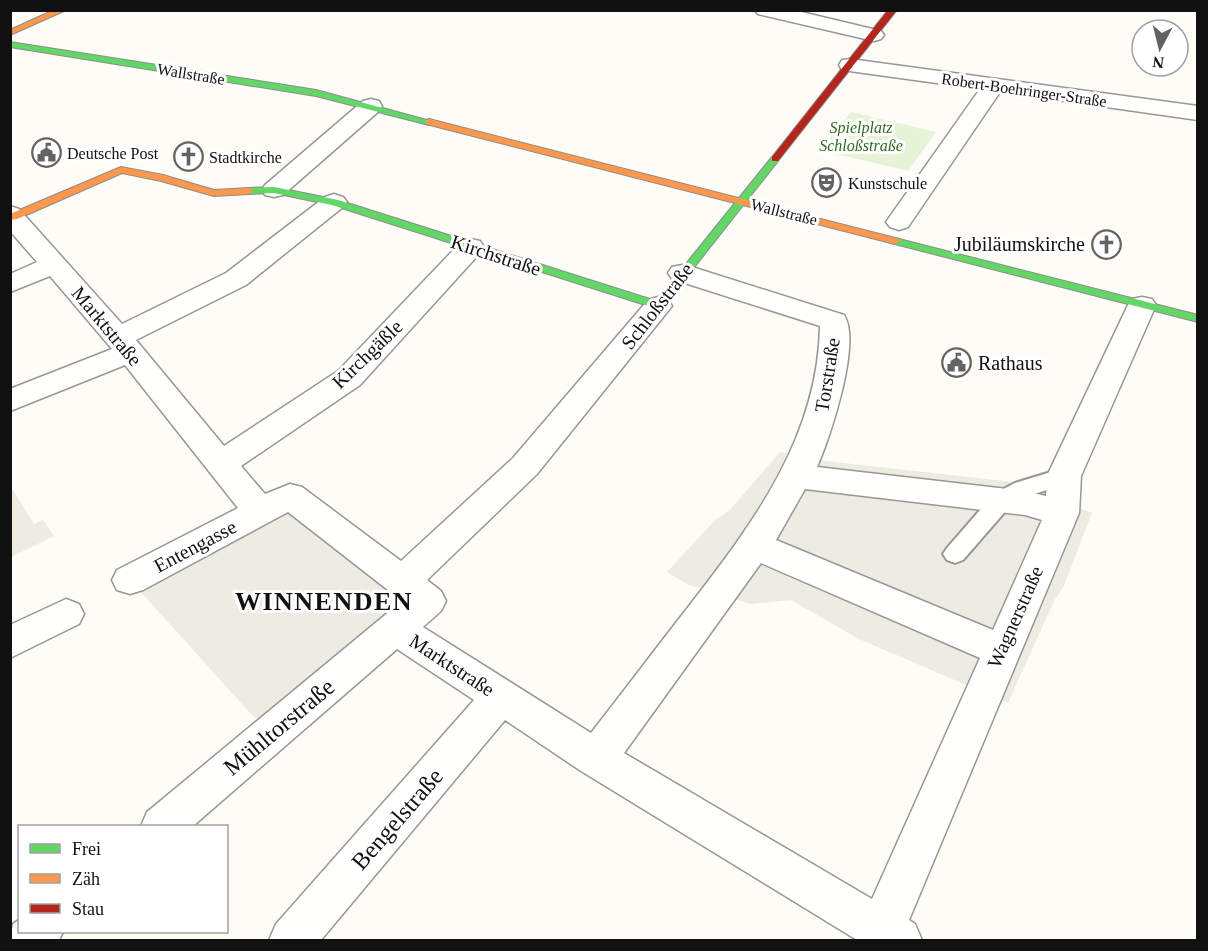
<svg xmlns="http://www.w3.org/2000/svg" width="1208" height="951" font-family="'Times New Roman',serif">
<rect width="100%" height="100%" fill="#fdfcf7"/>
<polygon fill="#e7f3d7" points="851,112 936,132 908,171 820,150"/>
<g fill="#edebe2">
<polygon points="780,452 826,461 1013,482 1092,513 1063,588 1055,599 1008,703 859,639 791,600 751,604 689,585 667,572 715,520 729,511"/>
<polygon points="11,487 34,524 43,520 54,536 11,557"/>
<polygon points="290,496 428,601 273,732 251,714 130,580"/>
</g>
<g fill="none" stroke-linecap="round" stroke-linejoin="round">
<defs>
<polygon id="lane" points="1064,468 1072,470 1075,476 1072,482 1031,495 1010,506 963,560 955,563 947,560 943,554 947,548 994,494 1015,483"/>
<g id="street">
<polygon points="755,10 793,10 881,31 884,35 881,39 874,41 758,14"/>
<polygon points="850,59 1198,106 1198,120 1000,92 908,227 899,230 890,227 886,222 980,89 842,70 839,65 842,60"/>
<polygon points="371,99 379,101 382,106 379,111 283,195 274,197 265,195 262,190 265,185 363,101"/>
<path d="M 334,194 L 343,197 L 347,202 L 343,207 L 246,285 L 136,340 L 224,446 L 338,371 L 462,241 L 471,239 L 480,241 L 484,247 L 480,253 L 360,385 L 241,466 L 265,494 L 290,484 L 302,487 L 401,561 L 513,458 L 648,300 L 658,297 L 668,300 L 672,306 L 537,474 L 427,580 L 441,591 L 446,601 L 441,611 L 423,627 L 591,733 C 624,691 656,648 689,606 C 754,522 818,437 820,326 L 672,279 L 668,273 L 672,267 L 682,265 L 692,267 L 844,315 C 862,342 830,438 817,467 L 1025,491 L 1046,496 L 1047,476 L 1128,305 L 1132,299 L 1142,297 L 1152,299 L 1156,305 L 1081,476 L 1079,513 L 909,920 L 915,924 L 922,940 L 857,940 L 581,771 L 505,720 L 321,940 L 269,940 L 276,924 L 474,700 L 397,649 L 193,826 L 141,826 L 147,812 L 402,601 L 288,512 L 143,590 L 130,594 L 117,590 L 112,580 L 117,570 L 238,508 L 125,365 L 10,411 L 10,389 L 112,349 L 50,276 L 10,292 L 10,274 L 37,262 L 10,231 L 10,206 L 19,209 L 122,324 L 226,273 L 325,197 ZM 805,489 L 1025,515 L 1042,520 L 993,630 L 776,540 ZM 761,563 L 980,658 L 872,899 L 624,753 Z"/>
<polygon points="66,599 79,604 84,614 79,624 10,658 10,625"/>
<polygon points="20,919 20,932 63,932 59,940 10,940 13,924"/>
</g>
<g id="fast">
<polygon points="10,42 316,90 434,122 429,125 316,96 10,47"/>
<polygon points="775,156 778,157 778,161 662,308 658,309 332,205 274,193 249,194 244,191 249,188 274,187 338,200 656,301 772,157"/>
<polygon points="895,238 1198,315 1198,322 891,243 891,239"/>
</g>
<g id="slow">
<polygon points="54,10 66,10 10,35 10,30"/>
<polygon points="429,119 899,239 900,241 895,244 426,124 426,120"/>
<polygon points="121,167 163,175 214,190 249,188 254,191 249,194 214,196 161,181 122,173 17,219 10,220 10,214"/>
</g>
<polygon id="jam" points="888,10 897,10 778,161 772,161 772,157"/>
</defs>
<use href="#lane" stroke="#979795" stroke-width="4"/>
<use href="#street" stroke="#979795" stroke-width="3"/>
<use href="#fast" stroke="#8e8d8b" stroke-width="2"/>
<use href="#slow" stroke="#8e8d8b" stroke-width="2"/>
<use href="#jam" stroke="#8e8d8b" stroke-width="2"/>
<use href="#lane" fill="#fffffe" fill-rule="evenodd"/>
<use href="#street" fill="#fffffe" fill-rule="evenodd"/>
<use href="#fast" fill="#63d668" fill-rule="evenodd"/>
<use href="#slow" fill="#ff974d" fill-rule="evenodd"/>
<use href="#jam" fill="#b3261e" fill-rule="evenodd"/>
</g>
<defs>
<symbol id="civic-ring" viewBox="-11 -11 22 22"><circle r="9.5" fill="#fff" stroke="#646362" stroke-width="1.5"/><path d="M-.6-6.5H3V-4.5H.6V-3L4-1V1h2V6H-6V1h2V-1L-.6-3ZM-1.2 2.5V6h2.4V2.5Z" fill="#646362"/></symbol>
<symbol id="church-ring" viewBox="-11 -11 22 22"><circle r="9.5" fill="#fff" stroke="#646362" stroke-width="1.5"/><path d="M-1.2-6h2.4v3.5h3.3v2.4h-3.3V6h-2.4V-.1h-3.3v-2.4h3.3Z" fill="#646362"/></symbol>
<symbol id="theatre-ring" viewBox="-11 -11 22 22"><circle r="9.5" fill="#fff" stroke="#646362" stroke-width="1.5"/><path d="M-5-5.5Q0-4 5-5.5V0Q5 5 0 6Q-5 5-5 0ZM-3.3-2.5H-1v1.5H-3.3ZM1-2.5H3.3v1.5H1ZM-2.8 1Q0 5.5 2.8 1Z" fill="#646362"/></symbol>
</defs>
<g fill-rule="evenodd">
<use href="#civic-ring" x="30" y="136" width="33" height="33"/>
<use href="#church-ring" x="172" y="140" width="33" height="33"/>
<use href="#theatre-ring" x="810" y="166" width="33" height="33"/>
<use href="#church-ring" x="1090" y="228" width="33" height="33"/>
<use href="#civic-ring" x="940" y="346" width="33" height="33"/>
</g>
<g text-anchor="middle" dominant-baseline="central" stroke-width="6" stroke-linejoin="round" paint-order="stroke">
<g font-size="16" fill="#111" stroke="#fff">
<text transform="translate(191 74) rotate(9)">Wallstraße</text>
<text transform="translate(1024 90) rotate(8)">Robert-Boehringer-Straße</text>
<text transform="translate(784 212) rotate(14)">Wallstraße</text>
</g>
<g font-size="16" font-style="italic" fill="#2f6b1f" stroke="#fff">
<text x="861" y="127">Spielplatz<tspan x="861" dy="18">Schloßstraße</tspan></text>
</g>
<g font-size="16" fill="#111" stroke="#fff" text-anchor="start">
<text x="67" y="153">Deutsche Post</text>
<text x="209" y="157">Stadtkirche</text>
<text x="848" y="183">Kunstschule</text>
</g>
<g font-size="20" fill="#111" stroke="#fff" text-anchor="end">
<text x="1085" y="244">Jubiläumskirche</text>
<text x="978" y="363" text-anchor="start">Rathaus</text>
</g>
<g font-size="20" fill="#111" stroke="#fff">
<text transform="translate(496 255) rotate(18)">Kirchstraße</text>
<text transform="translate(657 306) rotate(-52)">Schloßstraße</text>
<text transform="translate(107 326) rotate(50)">Marktstraße</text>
<text transform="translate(367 354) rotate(-44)">Kirchgäßle</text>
<text transform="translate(827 375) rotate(-81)">Torstraße</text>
<text transform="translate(195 546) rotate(-28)">Entengasse</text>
<text transform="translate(1015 617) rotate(-66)">Wagnerstraße</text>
<text transform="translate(452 665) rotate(33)">Marktstraße</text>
</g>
<g font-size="24" fill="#111" stroke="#fff">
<text transform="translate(279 727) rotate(-40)">Mühltorstraße</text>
<text transform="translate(397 819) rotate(-49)">Bengelstraße</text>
</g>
<g font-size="26" font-weight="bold" letter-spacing="1.5" fill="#111" stroke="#fff">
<text x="324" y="601">WINNENDEN</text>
</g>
</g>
<rect width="1208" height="951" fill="none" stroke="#111111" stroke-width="24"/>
<rect x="18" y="825" width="210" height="108" fill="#ffffff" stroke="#a0a0a0" stroke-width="1.5"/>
<rect x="30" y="844" width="30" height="9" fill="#63d668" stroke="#a0a0a0" stroke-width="1.5"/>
<text x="72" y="855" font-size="18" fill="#111111">Frei</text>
<rect x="30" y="874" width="30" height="9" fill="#ff974d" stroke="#a0a0a0" stroke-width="1.5"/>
<text x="72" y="885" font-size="18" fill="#111111">Zäh</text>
<rect x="30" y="904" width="30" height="9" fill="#b3261e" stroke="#a0a0a0" stroke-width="1.5"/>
<text x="72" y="915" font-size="18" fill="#111111">Stau</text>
<g transform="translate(1160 48) rotate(187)"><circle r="28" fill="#ffffff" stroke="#a0a0a0" stroke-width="1.5"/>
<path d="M0-4.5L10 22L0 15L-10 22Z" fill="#646362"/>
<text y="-9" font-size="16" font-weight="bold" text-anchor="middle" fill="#111111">N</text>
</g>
</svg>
